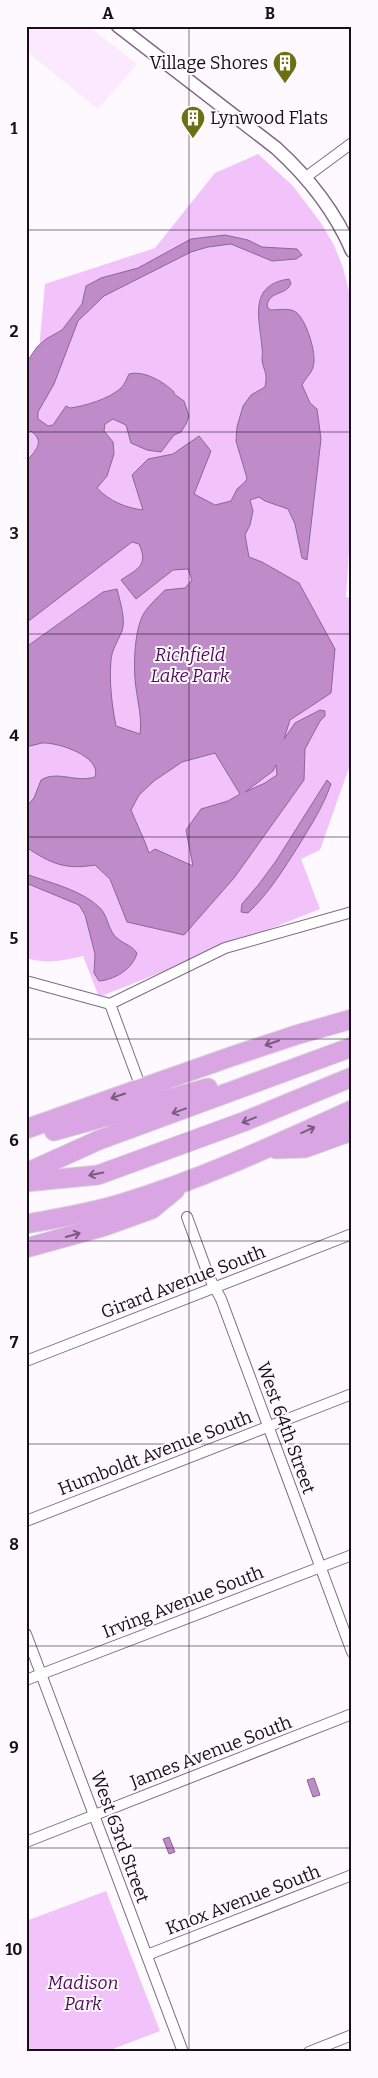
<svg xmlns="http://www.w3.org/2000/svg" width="378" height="2078" font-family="Bitter,serif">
<rect width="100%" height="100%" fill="#fef9ff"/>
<polygon fill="#fbeafe" points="28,26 92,26 91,28 137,64 98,109 26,51 26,29"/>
<g fill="#f2c2fb">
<path d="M 258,154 L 293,186 L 321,223 L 334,245 L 343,268 L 349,291 L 352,306 L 352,507 L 346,597 L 352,598 L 352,759 L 320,850 L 301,859 L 320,909 L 99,997 L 83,956 C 63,961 46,964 26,958 L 26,421 L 33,416 L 45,284 L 155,248 L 215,173 Z"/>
<polygon points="106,1891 160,2031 105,2052 26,2052 26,1921"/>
</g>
<g fill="#bf8bc9" stroke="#8d6694" fill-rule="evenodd">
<path d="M 225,235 L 248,240 L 262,247 L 297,249 L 302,255 L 296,259 L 272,261 L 231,244 L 208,247 L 191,252 L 104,296 L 78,321 L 54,384 L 38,412 L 38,419 L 48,426 L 53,425 L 66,406 L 70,408 C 85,406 109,399 121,388 C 125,384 127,378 129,374 C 144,370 164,382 174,392 L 174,394 L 184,401 L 189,416 L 186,424 L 181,432 L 174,435 L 161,452 L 147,450 L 131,443 L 126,425 L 113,419 L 105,424 L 104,431 L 113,442 L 114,454 L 107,476 L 97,488 C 109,501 126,508 143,510 L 132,475 L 148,459 L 173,454 L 199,436 L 211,451 L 194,494 L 215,505 L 231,501 L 237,489 L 245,482 L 247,478 L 236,441 L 237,427 L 243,406 L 251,395 L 265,387 C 268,372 264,373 262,360 C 262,356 263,352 262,348 C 260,320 247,285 289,279 L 291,283 C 287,296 269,290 267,306 L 270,310 C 277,310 287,308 294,311 C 305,316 315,349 314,361 C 314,372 306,377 302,385 L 310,403 L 317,409 L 321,439 L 307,560 L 302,558 L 295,524 L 288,509 L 265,501 L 259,497 L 250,500 L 253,511 L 250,525 L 245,535 L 249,557 L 262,562 L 299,583 L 335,649 L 331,693 L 290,720 L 284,739 L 295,723 L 320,710 L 325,711 L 325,716 L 320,721 L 305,749 L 304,780 L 234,878 L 184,935 L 127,922 L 110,879 L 95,865 C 66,870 51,864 26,847 L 26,807 L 34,798 L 41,780 C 57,770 76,783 95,777 C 102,756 57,742 42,743 C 37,744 31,746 26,747 L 26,645 L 29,645 L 103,592 L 117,589 C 120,601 126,620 122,631 C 118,641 112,649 111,660 C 109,683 112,705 116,726 L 140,734 C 142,718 138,703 136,688 C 133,668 134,630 144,613 C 150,604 158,597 165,590 L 185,588 L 192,580 L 188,569 L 173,570 L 136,599 L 121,580 C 137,569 149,566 139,544 L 132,542 L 26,623 L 26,462 C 35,451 46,442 31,431 L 26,434 L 26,363 L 37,347 L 46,339 L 62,330 L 82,304 L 86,286 L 101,278 L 138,268 L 191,239 ZM 215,753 L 240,794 L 228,801 L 201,809 L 186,830 L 193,866 L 155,849 L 149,853 C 144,838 137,825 131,810 L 139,795 L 154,781 L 182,762 ZM 276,765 L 277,775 L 265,783 L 245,792 L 273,771 Z"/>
<path d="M 327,780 L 331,784 C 323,807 311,825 299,845 C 283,870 269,893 248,913 L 241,912 L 242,904 L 259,884 L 276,861 Z"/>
<path d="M 26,874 C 50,883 83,890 101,909 C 108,917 109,933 118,939 C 126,945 131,945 137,953 C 133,969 114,980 99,981 L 94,973 L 95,954 L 85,915 L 79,905 L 26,883 Z"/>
<polygon points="314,1778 320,1795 313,1797 307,1780"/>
<polygon points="169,1837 175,1852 169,1854 163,1839"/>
</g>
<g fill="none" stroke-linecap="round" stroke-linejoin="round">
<defs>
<g id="minor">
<polyline points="306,177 352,143"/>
<polyline points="26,981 110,1004"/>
<polyline points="110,1004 225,948 352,912"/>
<polyline points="110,1004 137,1077"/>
<polyline points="187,1217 209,1277 221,1299 352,1652"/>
<polyline points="26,1361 352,1234"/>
<polyline points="26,1521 352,1394"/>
<polyline points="26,1634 183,2052"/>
<polyline points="26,1680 352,1555"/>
<polyline points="26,1842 352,1714"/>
<polyline points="147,1955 352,1875"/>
<polyline points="309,2052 352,2035"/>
</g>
<path id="tertiary" d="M 118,26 L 276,148 C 309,178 335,211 352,251"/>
<g id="motorway">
<polyline points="26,1129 230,1057 296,1035 352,1019"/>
<polyline points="54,1131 208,1088"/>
<polyline points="276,1149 305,1148 352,1131"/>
<polyline points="26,1173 99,1140 352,1047"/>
<polyline points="26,1182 98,1175 243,1122 352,1077"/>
<path d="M 26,1224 C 59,1218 91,1213 123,1203 C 202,1179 277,1144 352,1110"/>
<polyline points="26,1248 102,1227 152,1209 175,1190"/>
</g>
</defs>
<use href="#minor" stroke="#7f6a83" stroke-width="12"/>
<use href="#tertiary" stroke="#7f6a83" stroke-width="15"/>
<use href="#motorway" stroke="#dad9da" stroke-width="21"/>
<use href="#minor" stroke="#fff" stroke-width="10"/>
<use href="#tertiary" stroke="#fff" stroke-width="12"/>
<use href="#motorway" stroke="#d9a6e3" stroke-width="19"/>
</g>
<defs><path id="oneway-shaft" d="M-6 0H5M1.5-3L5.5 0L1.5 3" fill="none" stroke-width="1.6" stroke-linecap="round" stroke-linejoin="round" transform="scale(1.25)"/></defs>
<g stroke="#785b7e">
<use href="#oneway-shaft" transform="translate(272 1043) rotate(161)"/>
<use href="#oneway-shaft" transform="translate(118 1096) rotate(161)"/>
<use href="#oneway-shaft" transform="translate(179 1111) rotate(160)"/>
<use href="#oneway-shaft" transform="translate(249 1120) rotate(158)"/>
<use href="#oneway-shaft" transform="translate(308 1130) rotate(-24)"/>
<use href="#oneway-shaft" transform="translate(96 1174) rotate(169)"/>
<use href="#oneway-shaft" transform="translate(73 1235) rotate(-16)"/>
</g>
<path fill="none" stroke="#181019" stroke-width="1" stroke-opacity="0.55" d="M 189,26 L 189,2052M 26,230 L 352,230M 26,432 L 352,432M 26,634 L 352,634M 26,837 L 352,837M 26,1039 L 352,1039M 26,1241 L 352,1241M 26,1444 L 352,1444M 26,1646 L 352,1646M 26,1848 L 352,1848"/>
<defs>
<symbol id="building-pin" viewBox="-11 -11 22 30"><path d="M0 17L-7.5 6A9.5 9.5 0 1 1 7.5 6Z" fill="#6d6f13" stroke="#fef9ff"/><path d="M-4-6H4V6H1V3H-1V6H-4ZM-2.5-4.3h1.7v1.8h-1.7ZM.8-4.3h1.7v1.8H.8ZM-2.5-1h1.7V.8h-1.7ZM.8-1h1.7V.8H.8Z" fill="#fff"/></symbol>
</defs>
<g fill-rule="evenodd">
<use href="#building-pin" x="271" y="49" width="28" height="38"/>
<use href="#building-pin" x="179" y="104" width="28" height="38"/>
</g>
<g text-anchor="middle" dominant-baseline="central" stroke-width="4" stroke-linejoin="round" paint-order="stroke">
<g font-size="18" fill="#181019" stroke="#fef9ff" text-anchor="end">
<text x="268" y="63">Village Shores</text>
<text x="210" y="118" text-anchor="start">Lynwood Flats</text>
</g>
<g font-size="18" font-style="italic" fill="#4f0d5a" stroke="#fef9ff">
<text x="190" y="655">Richfield<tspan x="190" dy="21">Lake Park</tspan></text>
<text x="83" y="1983">Madison<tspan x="83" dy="21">Park</tspan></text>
</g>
<g font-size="18" fill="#181019" stroke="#fef9ff">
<text transform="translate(183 1282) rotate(-21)">Girard Avenue South</text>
<text transform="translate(286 1428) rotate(70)">West 64th Street</text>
<text transform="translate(155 1453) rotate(-21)">Humboldt Avenue South</text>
<text transform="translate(183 1602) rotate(-21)">Irving Avenue South</text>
<text transform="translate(211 1752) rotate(-21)">James Avenue South</text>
<text transform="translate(120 1837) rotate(70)">West 63rd Street</text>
<text transform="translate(243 1900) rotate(-21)">Knox Avenue South</text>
</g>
</g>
<rect width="378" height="2078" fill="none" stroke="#fef9ff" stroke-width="55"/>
<rect x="28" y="28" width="322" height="2022" fill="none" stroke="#181019" stroke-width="2"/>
<g font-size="16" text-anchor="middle" font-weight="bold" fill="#181019">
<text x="108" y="19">A</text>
<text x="270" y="19">B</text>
<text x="14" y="134">1</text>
<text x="14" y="337">2</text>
<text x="14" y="539">3</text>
<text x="14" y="741">4</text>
<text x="14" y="944">5</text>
<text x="14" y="1146">6</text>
<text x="14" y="1348">7</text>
<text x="14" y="1550">8</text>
<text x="14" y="1753">9</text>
<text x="14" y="1955">10</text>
</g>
</svg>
